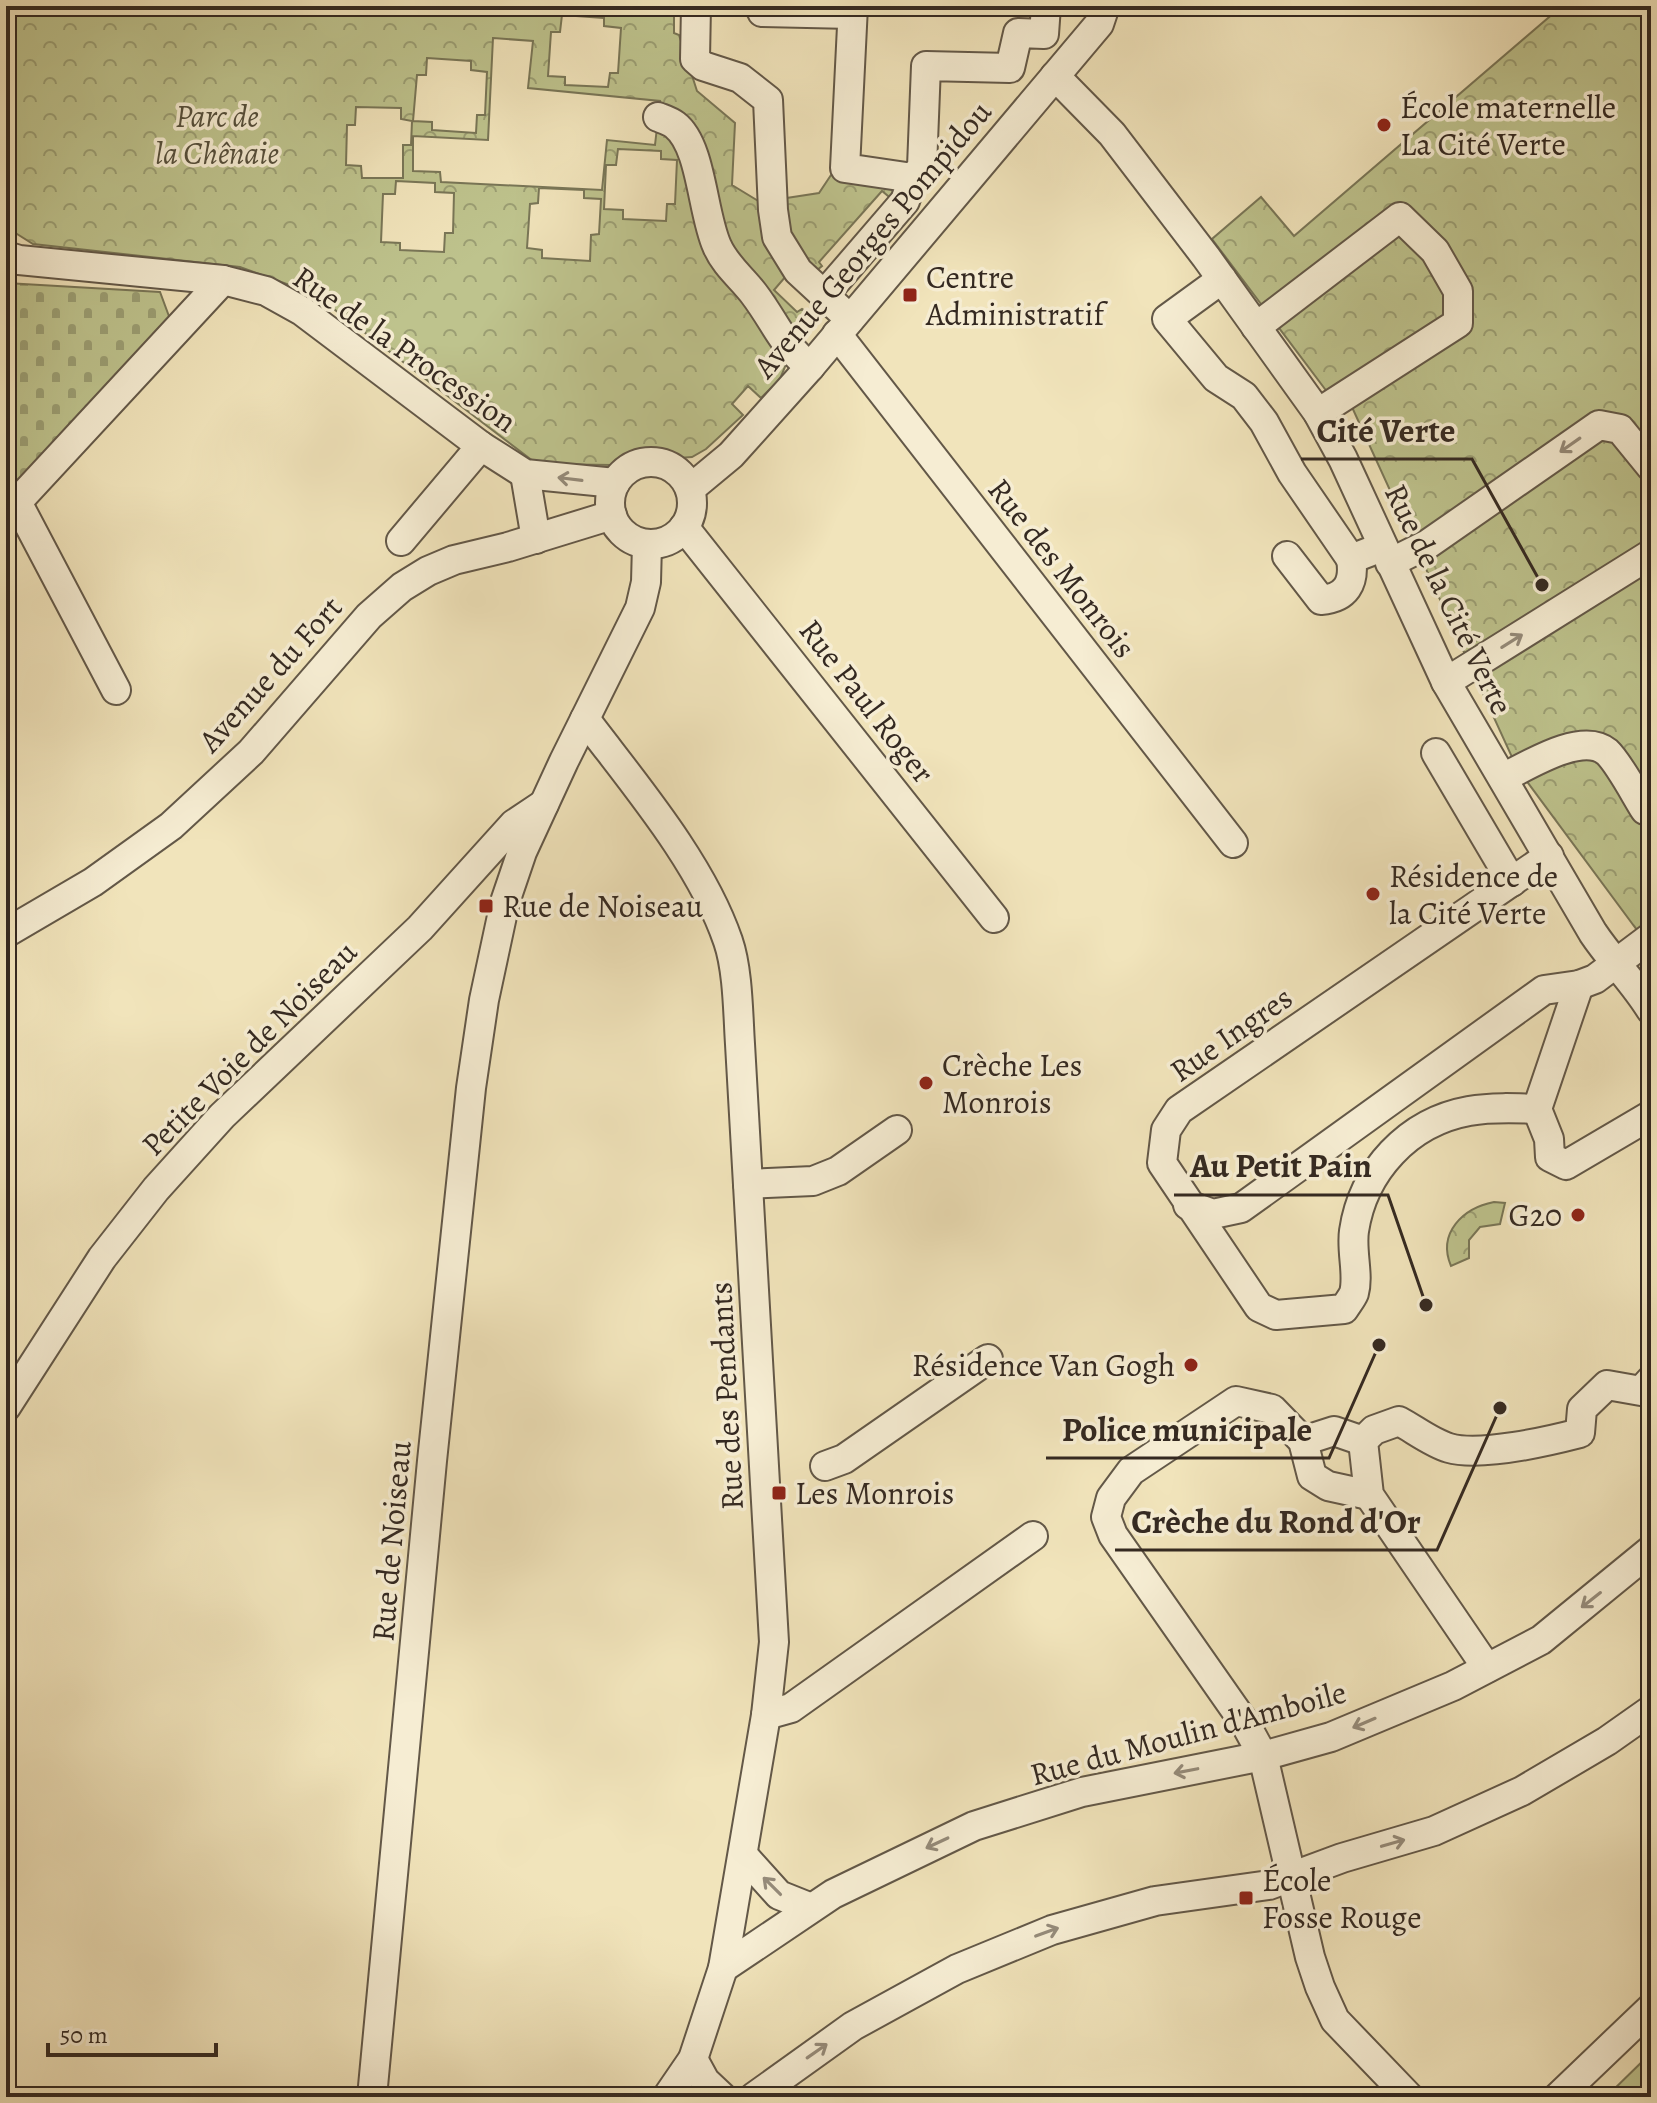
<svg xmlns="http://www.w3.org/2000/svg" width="1657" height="2103" font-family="Alegreya,serif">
<defs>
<pattern id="forest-crowns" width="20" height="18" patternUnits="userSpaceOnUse" patternTransform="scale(2)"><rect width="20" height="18" fill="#bec38d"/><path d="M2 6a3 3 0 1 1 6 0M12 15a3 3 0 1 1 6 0" fill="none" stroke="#9b9e73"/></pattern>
<pattern id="cemetery-stones" width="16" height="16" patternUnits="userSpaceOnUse" patternTransform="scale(2)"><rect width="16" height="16" fill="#bec38d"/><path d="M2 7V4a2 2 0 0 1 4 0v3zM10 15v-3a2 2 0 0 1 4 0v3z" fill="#9b9e73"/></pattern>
</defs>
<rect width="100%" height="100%" fill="#f1e4bb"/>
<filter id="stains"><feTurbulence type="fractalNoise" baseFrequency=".0025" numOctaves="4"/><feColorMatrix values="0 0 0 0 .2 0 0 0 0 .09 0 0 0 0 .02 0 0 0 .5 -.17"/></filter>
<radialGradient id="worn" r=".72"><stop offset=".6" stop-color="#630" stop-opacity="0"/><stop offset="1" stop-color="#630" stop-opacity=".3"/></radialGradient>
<polygon fill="#bec38d" stroke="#797657" stroke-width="2" points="1651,2053 1651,2097 1606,2097"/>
<g fill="url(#forest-crowns)" stroke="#797657" stroke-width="2" fill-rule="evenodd">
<path d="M 6,6 L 674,6 L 674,33 L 679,35 L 697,91 L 735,123 L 732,185 L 760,202 L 819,193 L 833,172 L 905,182 L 894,201 L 882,191 L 819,262 L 822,266 L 811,275 L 786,276 L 774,290 L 797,312 L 802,309 L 812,315 L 798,335 L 780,379 L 761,398 L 748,386 L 732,404 L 743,415 L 706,449 L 692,457 L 678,458 L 660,452 L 643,451 L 612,465 L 542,464 L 533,461 L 314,294 L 240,267 L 33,244 L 6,227 ZM 562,15 L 604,18 L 604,26 L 621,28 L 618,73 L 610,73 L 608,87 L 565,85 L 565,77 L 548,76 L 551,32 L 560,32 ZM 493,38 L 533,41 L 528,88 L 660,101 L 655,145 L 607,140 L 602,190 L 441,182 L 440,172 L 413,171 L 413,136 L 488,140 ZM 427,58 L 471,61 L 471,70 L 487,72 L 485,115 L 477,115 L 476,133 L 432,130 L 432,122 L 413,121 L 417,75 L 426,75 ZM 356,107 L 401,108 L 401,119 L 412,121 L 411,145 L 403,145 L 403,178 L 362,178 L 361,166 L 346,165 L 347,125 L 355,125 ZM 618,149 L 661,151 L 661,159 L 677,160 L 675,204 L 667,204 L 666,221 L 623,219 L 623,210 L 604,209 L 606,165 L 616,165 ZM 396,181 L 435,183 L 435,192 L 454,193 L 453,233 L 445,233 L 444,252 L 400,250 L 400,243 L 381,242 L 383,194 L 395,194 ZM 539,188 L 584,190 L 584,198 L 601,199 L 599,234 L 591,235 L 590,261 L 542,258 L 542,250 L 527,248 L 530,204 L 538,203 Z"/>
<polygon points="1562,6 1651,6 1651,949 1517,768 1346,394 1334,401 1212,239 1261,197 1294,236"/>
<path d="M 1494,1202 L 1505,1203 L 1500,1224 L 1480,1227 L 1469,1240 L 1469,1258 L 1451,1266 C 1437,1233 1463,1208 1494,1202 Z"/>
</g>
<polygon fill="url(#cemetery-stones)" stroke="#797657" stroke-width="2" points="6,283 160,292 170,319 6,500"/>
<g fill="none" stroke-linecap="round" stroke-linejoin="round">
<defs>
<g id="minor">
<polyline points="696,6 695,59 703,66 740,78 768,100 773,210 777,237 798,271 824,295"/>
<polyline points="763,6 762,12 852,14"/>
<polyline points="853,6 845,168 913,178"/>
<path d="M 1055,76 L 1112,134 L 1206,257 L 1318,413 L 1343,459 L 1446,682 L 1593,933 C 1611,960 1634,982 1651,1010"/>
<path d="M 658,117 C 663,119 670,121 675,125 C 702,146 702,213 717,246 C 725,265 742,278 754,294 C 776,323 780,342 810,367"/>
<polyline points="6,256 19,260 223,280 266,291 302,311 481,446 525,474 615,483"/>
<polyline points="1222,279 1167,319 1216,378 1244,396 1264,422 1292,473 1351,559 1382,547"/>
<polyline points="850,319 824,295 905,201 913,178 922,167 926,66 1010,68 1018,33 1044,34 1046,6"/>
<polyline points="1256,327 1400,217 1435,251 1458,291 1458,323 1318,413"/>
<polyline points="837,334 1233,843"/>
<circle cx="651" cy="503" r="41"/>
<polyline points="525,474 536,539"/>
<polyline points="690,489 731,455 810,367 1099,24 1105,6"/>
<polyline points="17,502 116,690"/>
<polyline points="6,514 223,280"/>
<polyline points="684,527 994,918"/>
<polyline points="401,541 481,446"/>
<path d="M 1287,556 L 1321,600 C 1346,598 1355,583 1351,559"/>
<polyline points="1390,563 1428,544 1599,425 1620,429 1651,467"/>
<polyline points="1446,682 1651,554"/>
<path d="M 585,719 C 634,784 701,862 728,941 C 738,970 738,1013 740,1044 L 774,1642 L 766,1715 L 723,1968 L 693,2059 L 667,2097"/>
<polyline points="1436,753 1512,882"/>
<path d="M 1503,778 C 1527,766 1582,731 1607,752 C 1619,763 1636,796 1645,810"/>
<polyline points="6,933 93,882 171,826 251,752 369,616 402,587 428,571 454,560 508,547 612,515"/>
<polyline points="1579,985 1537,1109 1549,1139 1550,1157 1566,1165 1651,1115"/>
<path d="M 1537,1109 C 1515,1108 1491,1107 1469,1111 C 1408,1122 1363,1171 1354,1231 C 1351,1251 1359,1275 1354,1293 C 1352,1298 1347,1304 1344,1309 L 1276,1315 L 1259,1307 L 1162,1163 L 1166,1130 L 1179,1110 L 1549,856"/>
<polyline points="748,1184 813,1181 838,1171 897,1130"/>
<polyline points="1188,1205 1213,1214 1241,1208 1544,990 1579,985 1595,979 1651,937"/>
<polyline points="6,1407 102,1258 156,1189 222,1116 420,928 514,824 544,804"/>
<polyline points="1303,1441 1334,1431 1363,1441"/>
<polyline points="825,1466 844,1459 988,1359"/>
<polyline points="1369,1495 1328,1486 1312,1476 1303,1441 1272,1409 1236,1401 1131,1471 1111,1498 1106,1517 1113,1535 1246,1725 1263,1756 1310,1957 1320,1987 1335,2020 1409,2097"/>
<path d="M 1487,1668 L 1369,1495 L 1363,1441 L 1374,1430 L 1399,1421 C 1414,1429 1432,1443 1449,1448 C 1480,1457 1549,1441 1580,1433 L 1582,1409 L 1607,1385 L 1641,1391 L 1651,1380"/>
<polyline points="766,1715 791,1708 1033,1536"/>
<polyline points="743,1855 779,1895 809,1907"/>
<polyline points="723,1968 833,1894 974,1826 1082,1792 1263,1756 1331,1737 1453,1686 1541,1640 1651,1550"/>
<polyline points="693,2059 705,2081 722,2097"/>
<polyline points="372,2097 432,1461 471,1088 484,1000 505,902 522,852 564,761 640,608 646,582 647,544"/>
<polyline points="754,2097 853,2026 957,1969 1052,1930 1155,1901 1269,1885 1342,1858 1434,1831 1522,1791 1607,1741 1651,1710"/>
<polyline points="1558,2097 1651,2008"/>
</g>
</defs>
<use href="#minor" stroke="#635848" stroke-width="32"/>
<use href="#minor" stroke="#f6edd3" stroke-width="28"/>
</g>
<defs><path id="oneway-shaft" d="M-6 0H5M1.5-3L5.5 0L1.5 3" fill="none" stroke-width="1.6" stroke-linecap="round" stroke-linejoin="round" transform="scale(2)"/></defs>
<g stroke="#958b7a">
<use href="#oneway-shaft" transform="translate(1570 445) rotate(145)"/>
<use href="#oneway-shaft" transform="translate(570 479) rotate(-173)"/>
<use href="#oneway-shaft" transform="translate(1512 641) rotate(-32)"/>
<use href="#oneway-shaft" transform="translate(1591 1600) rotate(142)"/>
<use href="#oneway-shaft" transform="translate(1364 1723) rotate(157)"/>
<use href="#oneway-shaft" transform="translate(1186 1771) rotate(169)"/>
<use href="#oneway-shaft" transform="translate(937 1843) rotate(155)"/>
<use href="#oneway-shaft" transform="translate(1393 1843) rotate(-16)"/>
<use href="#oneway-shaft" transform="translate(772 1886) rotate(-135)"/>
<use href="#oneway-shaft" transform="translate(1047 1932) rotate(-20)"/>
<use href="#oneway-shaft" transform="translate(817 2051) rotate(-35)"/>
</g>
<g fill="#8f2418" stroke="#f6edd3" stroke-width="3">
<circle cx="1384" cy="125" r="8"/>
<rect x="902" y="287" width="16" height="16" rx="4"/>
<circle cx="1373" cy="894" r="8"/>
<rect x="478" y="898" width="16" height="16" rx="4"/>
<circle cx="926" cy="1083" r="8"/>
<circle cx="1578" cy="1215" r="8"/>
<circle cx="1191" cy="1365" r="8"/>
<rect x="771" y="1485" width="16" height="16" rx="4"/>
<rect x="1238" y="1890" width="16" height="16" rx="4"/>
</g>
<g text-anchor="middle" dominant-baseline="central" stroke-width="7" stroke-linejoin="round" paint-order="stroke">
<g font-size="32" fill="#342921" stroke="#f6edd3" text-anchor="start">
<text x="1400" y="107">École maternelle<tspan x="1400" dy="37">La Cité Verte</tspan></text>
<text x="926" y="277">Centre<tspan x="926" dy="37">Administratif</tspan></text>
<text x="1389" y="876">Résidence de<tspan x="1389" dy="37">la Cité Verte</tspan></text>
<text x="502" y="906">Rue de Noiseau</text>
<text x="942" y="1065">Crèche Les<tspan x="942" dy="37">Monrois</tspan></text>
<text x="1562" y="1215" text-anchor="end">G20</text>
<text x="1175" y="1365" text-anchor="end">Résidence Van Gogh</text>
<text x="795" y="1493">Les Monrois</text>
<text x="1262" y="1880">École<tspan x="1262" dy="37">Fosse Rouge</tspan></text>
</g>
<g font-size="32" font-style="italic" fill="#56503c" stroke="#f6edd3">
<text x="217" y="116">Parc de<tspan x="217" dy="37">la Chênaie</tspan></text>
</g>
<g font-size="32" fill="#342921" stroke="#f6edd3">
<text transform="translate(872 239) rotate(-50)">Avenue Georges Pompidou</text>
<text transform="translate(405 349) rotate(35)">Rue de la Procession</text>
<text transform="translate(1062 568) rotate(52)">Rue des Monrois</text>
<text transform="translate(1449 599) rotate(64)">Rue de la Cité Verte</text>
<text transform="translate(270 674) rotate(-48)">Avenue du Fort</text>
<text transform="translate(867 701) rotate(52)">Rue Paul Roger</text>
<text transform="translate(1231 1034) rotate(-35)">Rue Ingres</text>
<text transform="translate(249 1048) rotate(-45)">Petite Voie de Noiseau</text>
<text transform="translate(726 1396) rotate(-93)">Rue des Pendants</text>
<text transform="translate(391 1541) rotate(-85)">Rue de Noiseau</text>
<text transform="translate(1188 1733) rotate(-15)">Rue du Moulin d'Amboile</text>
</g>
</g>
<path fill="none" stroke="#342921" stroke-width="3" d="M1542 585L1472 459H1301M1426 1305L1388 1195H1174M1379 1345L1329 1458H1046M1500 1408L1437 1550H1115"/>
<g fill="#342921" stroke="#f6edd3" stroke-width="3">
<circle cx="1542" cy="585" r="8"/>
<circle cx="1426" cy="1305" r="8"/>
<circle cx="1379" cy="1345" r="8"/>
<circle cx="1500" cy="1408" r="8"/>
</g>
<g font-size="34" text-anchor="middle" font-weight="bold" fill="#342921" stroke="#f6edd3" stroke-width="7" stroke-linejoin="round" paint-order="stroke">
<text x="1386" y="442">Cité Verte</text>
<text x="1281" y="1177">Au Petit Pain</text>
<text x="1187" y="1441">Police municipale</text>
<text x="1276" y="1533">Crèche du Rond d'Or</text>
</g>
<rect width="1657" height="2103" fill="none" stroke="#f1e4bb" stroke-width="32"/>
<rect x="8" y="8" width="1641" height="2087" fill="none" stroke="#342921" stroke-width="4"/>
<rect x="16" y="16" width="1625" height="2071" fill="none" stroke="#342921" stroke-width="2"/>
<path d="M48 2043v12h168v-12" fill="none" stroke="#342921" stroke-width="4"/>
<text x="60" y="2043" font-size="24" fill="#342921" stroke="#f6edd3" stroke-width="6" paint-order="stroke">50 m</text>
<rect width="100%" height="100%" filter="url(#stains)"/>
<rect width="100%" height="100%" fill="url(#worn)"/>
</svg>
